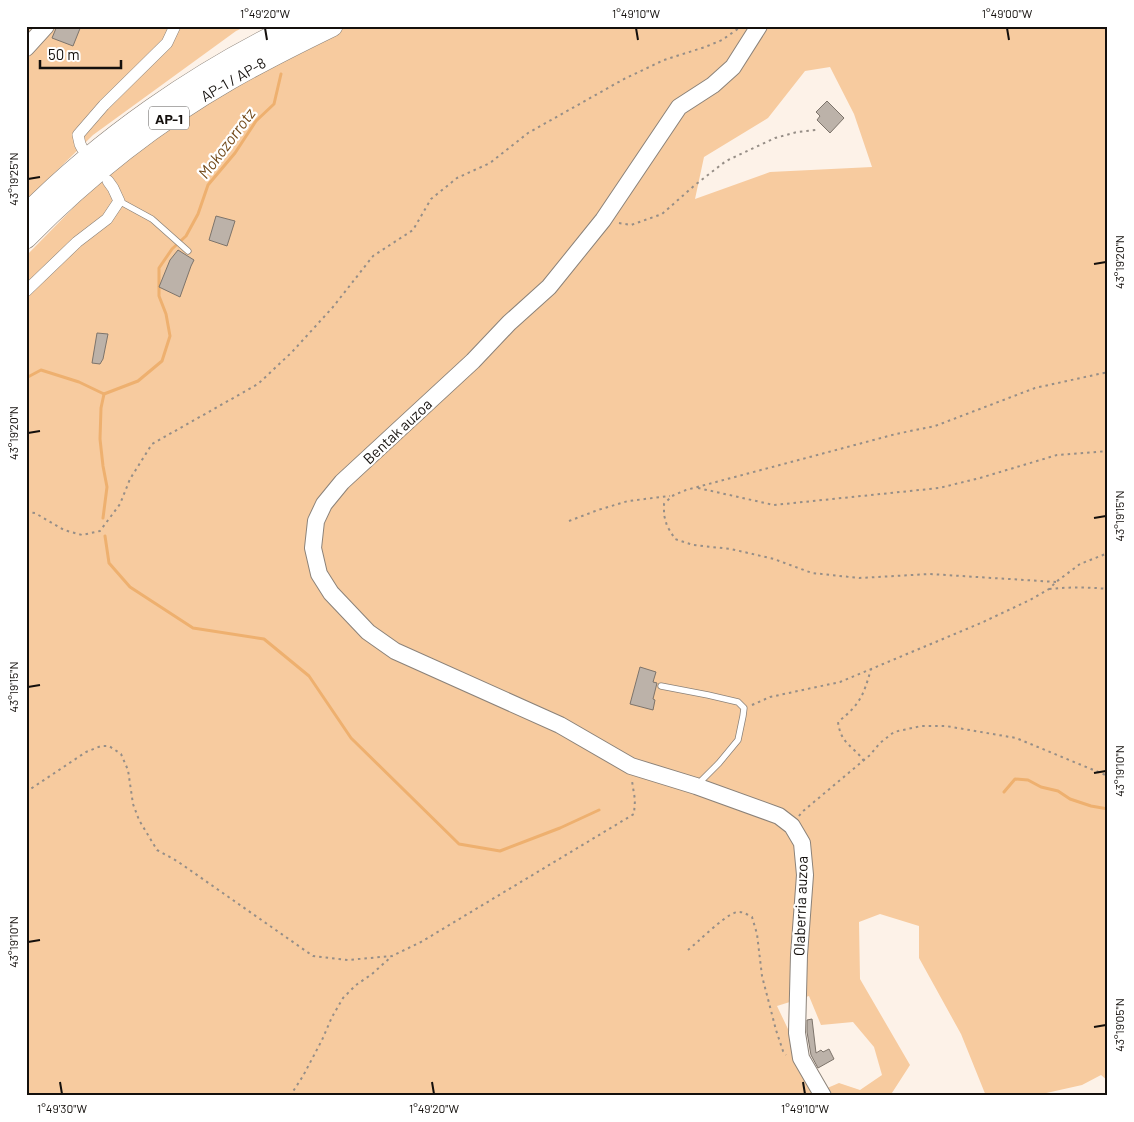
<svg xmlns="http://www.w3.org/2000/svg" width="1134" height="1122" font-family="Barlow,sans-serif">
<rect width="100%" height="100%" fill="#fdf2e8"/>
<g fill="#f7cb9f" fill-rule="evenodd">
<polygon points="26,26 247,26 236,31 93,135 26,201"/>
<path d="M 346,26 L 1108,26 L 1108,1081 L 1101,1075 L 1082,1085 L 1033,1096 L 986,1096 L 961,1034 L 919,958 L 919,926 L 880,914 L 859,922 L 860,979 L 910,1065 L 890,1096 L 26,1096 L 26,256 L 74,207 L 140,145 L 232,83 ZM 830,67 L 854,114 L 872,167 L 770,172 L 695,199 L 704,157 L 768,118 L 805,71 ZM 809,996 L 821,1025 L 853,1022 L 874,1047 L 882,1075 L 860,1090 L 839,1083 L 818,1092 L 777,1006 Z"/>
</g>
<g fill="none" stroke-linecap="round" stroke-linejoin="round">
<g stroke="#eeb06f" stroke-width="3">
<polyline points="26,378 41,370 79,382 104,394 138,381 162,361 170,336 166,314 159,296 159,268 172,249 186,236 198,214 208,185 235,153 256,121 274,104 281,74"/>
<polyline points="103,518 107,487 103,466 100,439 101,408 104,394"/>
<polyline points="105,536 109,563 130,587 193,628 264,639 309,676 351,738 459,844 500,851 560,828 599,810"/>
<polyline points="1004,792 1015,779 1028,780 1041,787 1058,791 1070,799 1091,806 1108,809"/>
</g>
</g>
<g fill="#bcb2a9" stroke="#7d746b">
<polygon points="57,26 81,26 73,46 52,38"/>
<polygon points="827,101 844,118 830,133 817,120 820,116 816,112"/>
<polygon points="216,216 235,221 227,246 209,240"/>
<polygon points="178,250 194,260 191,266 180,297 159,287 170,260"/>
<polygon points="97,333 108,334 103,359 100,364 92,363"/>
<polygon points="640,667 656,672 653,682 657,683 653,699 655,700 653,710 630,704"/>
<polygon points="812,1019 816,1053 821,1050 823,1052 829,1049 834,1059 818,1068 811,1055 807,1032 807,1020"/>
</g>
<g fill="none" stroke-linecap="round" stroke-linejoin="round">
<defs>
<g id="lane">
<polyline points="119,201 152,219 188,251"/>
<polyline points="661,686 708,695 738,702 744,708 743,716 738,740 719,763 698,784"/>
</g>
<g id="street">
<polyline points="82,148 80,144 78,135 104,105 167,43 175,26"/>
<polyline points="26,291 77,242 107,219 119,201 113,188 108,181"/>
</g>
<g id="secondary">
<polyline points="759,26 733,67 713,85 679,107 603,220 549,287 509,323 473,361 342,482 324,504 316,521 313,548 319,574 331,593 368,632 395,651 560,725 631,766 696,786 779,816 792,826 802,843 805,875 799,955 797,1033 801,1058 823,1096"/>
<polyline points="26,48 46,26"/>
</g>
<g id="highway">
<path d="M 26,215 C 101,139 197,72 294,26"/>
<path d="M 26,238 C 86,177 155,122 230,79 C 263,60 297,43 332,26"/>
</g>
</defs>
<use href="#lane" stroke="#8b8279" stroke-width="7"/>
<use href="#street" stroke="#8b8279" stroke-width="12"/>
<use href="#secondary" stroke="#8b8279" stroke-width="18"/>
<use href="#highway" stroke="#8b8279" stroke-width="22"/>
<g stroke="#968e87" stroke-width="2" stroke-dasharray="2.5 4" stroke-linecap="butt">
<polyline points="619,223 631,225 662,214 695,185 726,161 775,138 797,132 816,130"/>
<polyline points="698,488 774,505 939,488 980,478 1057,455 1108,451"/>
<polyline points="26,512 35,513 64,530 82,535 100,531 120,504 130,479 152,444 258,384 292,352 333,307 373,256 413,230 431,199 457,178 490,163 528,133 624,79 664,60 705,47 722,40 742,26"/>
<polyline points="569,521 598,510 628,501 670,496"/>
<polyline points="1056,582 930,574 859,578 812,573 774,559 731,549 693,545 675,539 667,526 664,515 664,504 672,496 686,490 896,434 935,426 1035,388 1108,372"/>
<path d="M 1049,589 C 1070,587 1087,587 1108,589"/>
<polyline points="752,705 770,697 840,682 981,623 1030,600 1049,589 1056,582 1080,564 1108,553"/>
<path d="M 864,761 C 853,745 841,745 838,722 C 860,704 863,697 871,669"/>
<polyline points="26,792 86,752 101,746 109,746 121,754 128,770 133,804 139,820 157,850 177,861 313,956 348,960 392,956 421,942 634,814 635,800 632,781"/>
<polyline points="799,816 802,812 870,755 880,743 894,732 921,726 946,726 1016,738 1108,776"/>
<path d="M 688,950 C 698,942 723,917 734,913 C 741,910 746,914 752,917 L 757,934 L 762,976 L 776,1030 L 783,1051 L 786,1055"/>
<polyline points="290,1096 303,1076 322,1040 332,1017 343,998 356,985 372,974 392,956"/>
</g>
<use href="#lane" stroke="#fff" stroke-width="5.5"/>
<use href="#street" stroke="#fff" stroke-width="11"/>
<use href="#secondary" stroke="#fff" stroke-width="16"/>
<use href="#highway" stroke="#fff" stroke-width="21"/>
</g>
<path fill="none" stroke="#14100d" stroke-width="2" d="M 265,28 L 267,40M 636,28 L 638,40M 1007,28 L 1009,40M 28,179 L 40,177M 1094,264 L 1106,262M 28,433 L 40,431M 1094,518 L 1106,516M 28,687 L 40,685M 1094,773 L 1106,771M 28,942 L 40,940M 1094,1027 L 1106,1025M 60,1082 L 62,1094M 432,1082 L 434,1094M 803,1082 L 805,1094"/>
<g text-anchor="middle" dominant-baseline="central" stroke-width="4.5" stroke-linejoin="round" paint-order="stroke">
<rect fill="#fff" stroke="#5a5856" stroke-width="1" x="149" y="106.5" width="40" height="23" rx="4"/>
<g font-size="14" font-weight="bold" fill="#14100d">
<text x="169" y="118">AP-1</text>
</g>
<g font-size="15" fill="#14100d" stroke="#fff">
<text transform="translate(233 79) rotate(-30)">AP-1 / AP-8</text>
<text transform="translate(397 431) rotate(-43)">Bentak auzoa</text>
<text transform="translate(800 906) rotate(-88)">Olaberria auzoa</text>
</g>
<g font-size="16" font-style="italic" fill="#714818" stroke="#fff">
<text transform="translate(226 143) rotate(-53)">Mokozorrotz</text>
</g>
</g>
<rect width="1134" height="1122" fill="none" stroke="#ffffff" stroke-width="55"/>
<path d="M40 60v8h81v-8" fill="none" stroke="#14100d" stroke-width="2.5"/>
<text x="48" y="60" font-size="15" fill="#14100d" stroke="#ffffff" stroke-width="4" paint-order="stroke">50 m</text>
<rect x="28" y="28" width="1078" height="1066" fill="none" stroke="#14100d" stroke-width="2"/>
<g font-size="12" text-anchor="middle" fill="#14100d">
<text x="265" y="18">1°49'20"W</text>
<text x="636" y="18">1°49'10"W</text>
<text x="1007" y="18">1°49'00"W</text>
<text transform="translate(14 179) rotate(-90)" y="4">43°19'25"N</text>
<text transform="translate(1120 262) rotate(-90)" y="4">43°19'20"N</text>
<text transform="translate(14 433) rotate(-90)" y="4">43°19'20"N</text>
<text transform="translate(1120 516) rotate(-90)" y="4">43°19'15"N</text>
<text transform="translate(14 687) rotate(-90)" y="4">43°19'15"N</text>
<text transform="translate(1120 771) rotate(-90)" y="4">43°19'10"N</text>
<text transform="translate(14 942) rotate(-90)" y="4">43°19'10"N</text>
<text transform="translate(1120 1025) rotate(-90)" y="4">43°19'05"N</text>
<text x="62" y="1113">1°49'30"W</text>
<text x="434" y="1113">1°49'20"W</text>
<text x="805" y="1113">1°49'10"W</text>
</g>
</svg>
